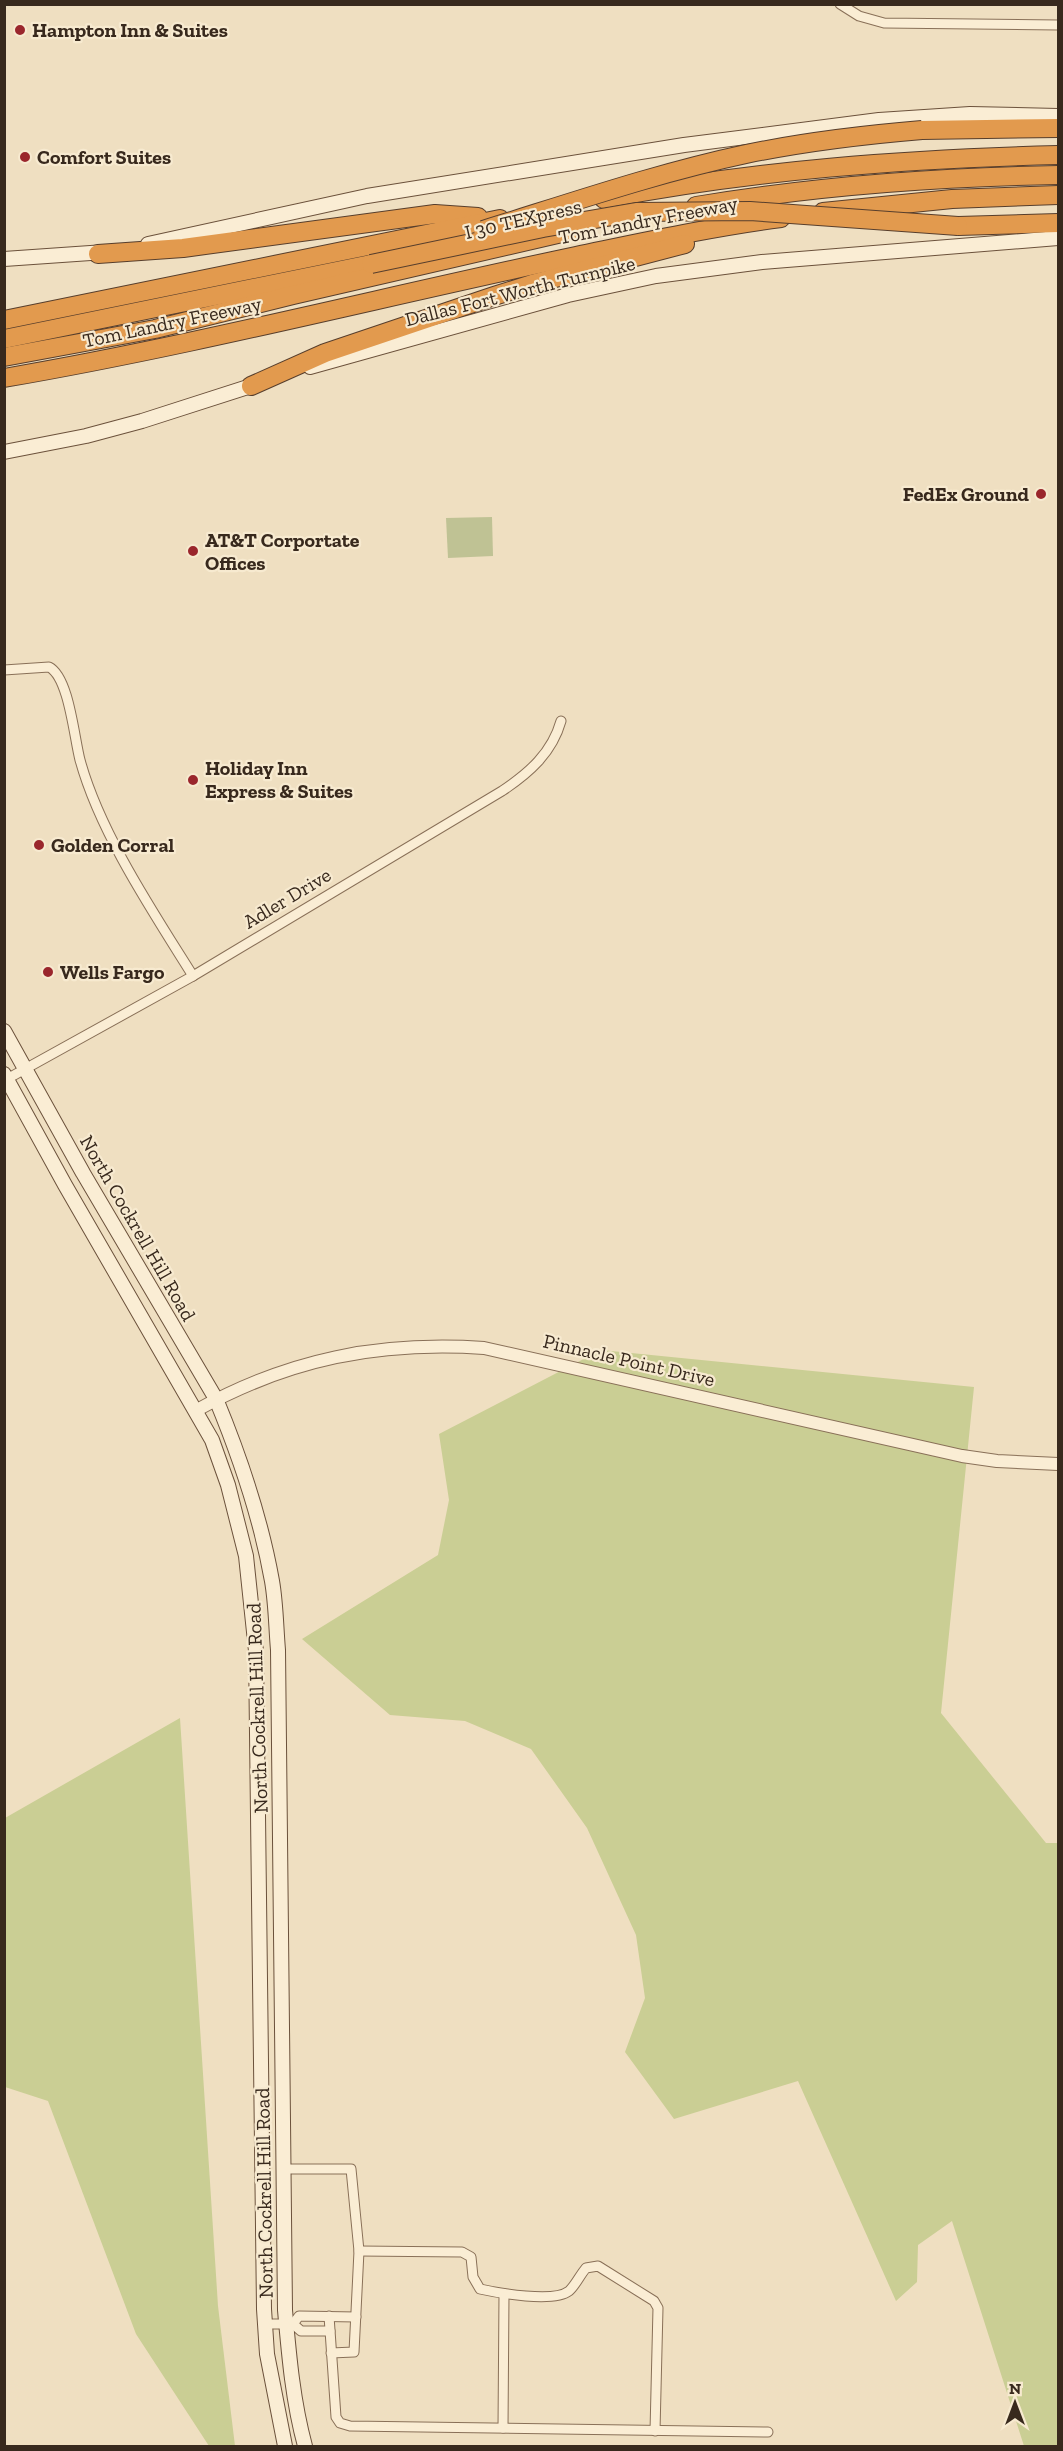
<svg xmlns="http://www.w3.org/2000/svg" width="1063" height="2451" font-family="'Zilla Slab',serif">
<rect width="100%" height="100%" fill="#efdfc1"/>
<g fill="#cace94">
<polygon points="601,1350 974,1387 941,1713 1046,1843 1058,1843 1058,2446 1024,2446 952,2221 918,2245 917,2282 896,2301 798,2081 674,2119 625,2052 645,1998 636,1935 587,1828 531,1749 465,1721 390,1715 302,1639 438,1555 449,1500 439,1434"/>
<polygon points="180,1718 218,2306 235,2446 209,2446 136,2334 48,2101 5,2087 5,1818"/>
</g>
<polygon fill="#bfc294" points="492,517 493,556 448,558 446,518"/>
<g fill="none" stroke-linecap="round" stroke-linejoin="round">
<defs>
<g id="minor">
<polyline points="840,4 859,16 884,23 1058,25"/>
<path d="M 4,670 L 49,667 C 69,677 74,737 80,760 C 100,833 153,912 193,976"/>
<path d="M 7,1079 L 193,976 L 502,791 C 529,773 552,753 561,721"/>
<polyline points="283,2169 351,2169 359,2251 354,2352 331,2353"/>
<path d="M 359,2251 L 462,2252 L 471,2257 L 473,2277 L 480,2289 C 498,2293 554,2303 569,2291 C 575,2286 580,2275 586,2268 L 598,2266 L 654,2301 L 658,2308 L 655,2431"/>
<polyline points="329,2316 336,2417 340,2423 350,2426 768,2432"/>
<polyline points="265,2324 293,2324 301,2331 330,2331"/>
<polyline points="293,2324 299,2316 356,2317"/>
<polyline points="503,2428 504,2294"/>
</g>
<path id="tertiary" d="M 197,1410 C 289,1359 379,1341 484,1348 L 962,1456 L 997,1461 L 1058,1464"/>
<g id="secondary">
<polyline points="148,244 367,196 684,145 879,120 970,114 1058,116"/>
<polyline points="4,259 105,252"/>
<polyline points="310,367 568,295 656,276 762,262 1058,238"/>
<polyline points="4,452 86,436 142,421 260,383"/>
<path d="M 4,1031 L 83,1173 L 216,1399 C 240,1457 261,1519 272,1581 C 276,1604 276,1627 278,1650 L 285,2310 C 289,2356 293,2402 305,2446"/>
<polyline points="4,1074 65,1185 212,1440 228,1485 246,1556 256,1651 264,2309 267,2354 285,2446"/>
</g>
<g id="motorway">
<polyline points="922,130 1058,128"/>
<path d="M 604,199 C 754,170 906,159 1058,155"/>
<path d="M 696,206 C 815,186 938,177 1058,175"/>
<polyline points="823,212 952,199 1058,195"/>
<polyline points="958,226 1058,223"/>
<polyline points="98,254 183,248 435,214 478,217"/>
<polyline points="4,320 500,219"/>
<polyline points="4,339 371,264"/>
<polyline points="4,357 155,329 293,295 575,230"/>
<path d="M 4,378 C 196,345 386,296 576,256 C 644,242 712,227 781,218"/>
<polyline points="251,386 325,353 494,296 532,284 685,244"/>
</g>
</defs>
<use href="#minor" stroke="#897058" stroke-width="11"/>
<use href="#tertiary" stroke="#897058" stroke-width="14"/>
<use href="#secondary" stroke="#6b513b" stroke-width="16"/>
<use href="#motorway" stroke="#573e2c" stroke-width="20"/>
<use href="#minor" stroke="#faedd4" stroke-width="9"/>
<use href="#tertiary" stroke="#faedd4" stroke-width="12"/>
<use href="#secondary" stroke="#faedd4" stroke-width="14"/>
<use href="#motorway" stroke="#e29a4e" stroke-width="18"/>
<defs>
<g id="motorway-bridge">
<path d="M 483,230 C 570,203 657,173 746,154 C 804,142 862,135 922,130"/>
<polyline points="371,264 543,228 636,212 750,211 958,226"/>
</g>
</defs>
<use href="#motorway-bridge" stroke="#573e2c" stroke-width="20" stroke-linecap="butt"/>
<use href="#motorway-bridge" stroke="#e29a4e" stroke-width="18"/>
</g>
<g fill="#9a262c" stroke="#f7ead0" stroke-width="2">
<circle cx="20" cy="30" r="6"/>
<circle cx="25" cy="157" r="6"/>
<circle cx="1041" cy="494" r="6"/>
<circle cx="193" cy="551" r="6"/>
<circle cx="193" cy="780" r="6"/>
<circle cx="39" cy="845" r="6"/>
<circle cx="48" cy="972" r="6"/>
</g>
<g text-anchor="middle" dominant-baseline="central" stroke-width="4.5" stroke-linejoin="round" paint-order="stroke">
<g font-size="20" font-weight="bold" fill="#38291d" stroke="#f7ead0" text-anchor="start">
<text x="32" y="30">Hampton Inn &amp; Suites</text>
<text x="37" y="157">Comfort Suites</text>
<text x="1029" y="494" text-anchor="end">FedEx Ground</text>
<text x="205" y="540">AT&amp;T Corportate<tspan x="205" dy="23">Offices</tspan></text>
<text x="205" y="768">Holiday Inn<tspan x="205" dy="23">Express &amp; Suites</tspan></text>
<text x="51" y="845">Golden Corral</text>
<text x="60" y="972">Wells Fargo</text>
</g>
<g font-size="20" fill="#38291d" stroke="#f7ead0">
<text transform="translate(523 219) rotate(-13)">I 30 TEXpress</text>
<text transform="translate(648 220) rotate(-11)">Tom Landry Freeway</text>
<text transform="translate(520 291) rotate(-14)">Dallas Fort Worth Turnpike</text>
<text transform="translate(172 322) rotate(-12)">Tom Landry Freeway</text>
<text transform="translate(287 898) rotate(-31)">Adler Drive</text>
<text transform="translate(138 1228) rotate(60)">North Cockrell Hill Road</text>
<text transform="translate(629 1360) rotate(13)">Pinnacle Point Drive</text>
<text transform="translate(257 1708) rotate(-92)">North Cockrell Hill Road</text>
<text transform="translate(264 2193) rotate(-91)">North Cockrell Hill Road</text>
</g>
</g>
<rect width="1063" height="2451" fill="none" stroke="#38291d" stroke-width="12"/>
<g transform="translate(1015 2403)" stroke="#f7ead0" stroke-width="4.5" paint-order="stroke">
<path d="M0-4.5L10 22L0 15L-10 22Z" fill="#38291d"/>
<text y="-9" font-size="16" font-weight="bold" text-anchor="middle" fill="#38291d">N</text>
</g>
</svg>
